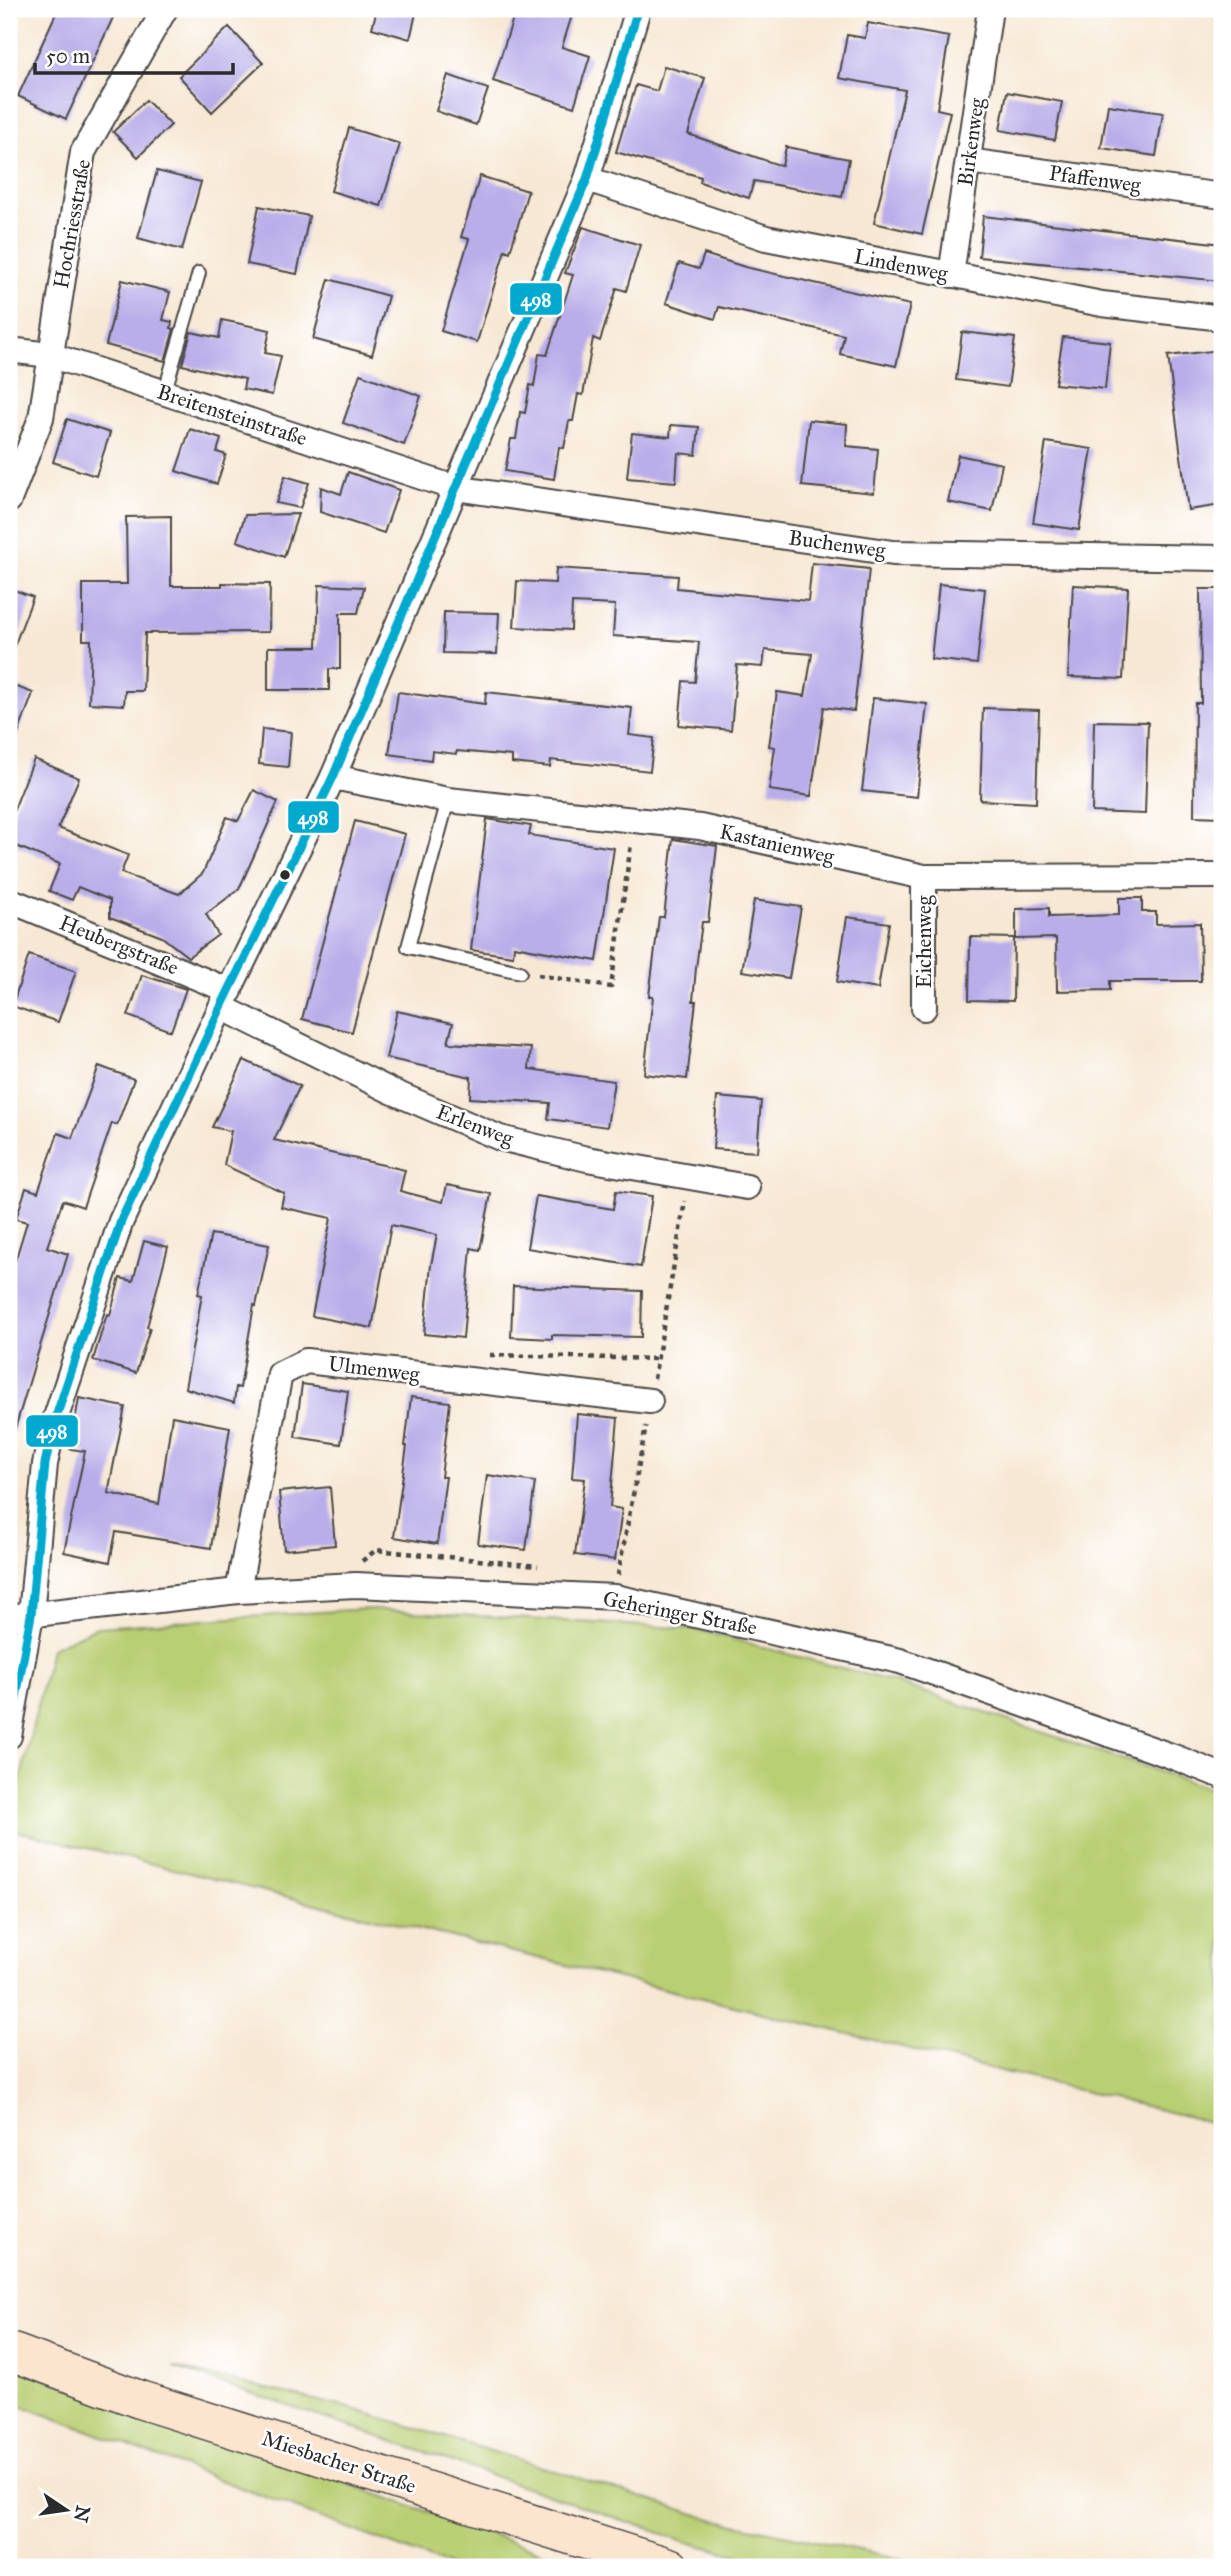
<svg xmlns="http://www.w3.org/2000/svg" width="1231" height="2576" font-family="'IM FELL Great Primer',serif">
<rect width="100%" height="100%" fill="#fff"/>
<filter id="ink" filterUnits="userSpaceOnUse"><feTurbulence type="fractalNoise" baseFrequency=".0143" numOctaves="2"/><feDisplacementMap in="SourceGraphic" scale="14" xChannelSelector="R" yChannelSelector="G"/><feConvolveMatrix kernelMatrix="1 2 1 2 8 2 1 2 1" color-interpolation-filters="sRGB"/></filter>
<filter id="wash" filterUnits="userSpaceOnUse"><feTurbulence type="fractalNoise" baseFrequency=".00686" numOctaves="4" result="noise"/><feDisplacementMap in="SourceGraphic" scale="28" xChannelSelector="R" yChannelSelector="G"/><feGaussianBlur stdDeviation="1.57" result="paint"/><feColorMatrix in="noise" values="0 0 0 0 0 0 0 0 0 0 0 0 0 0 0 0 0 1.4 0 .05"/><feComposite in="paint" operator="in"/></filter>
<g filter="url(#wash)">
<rect width="100%" height="100%" fill="#f7e8d4"/>
<g fill="#b9cf73" stroke="#727d4f" stroke-width="2">
<polygon points="365,1609 694,1629 894,1682 1222,1793 1222,2125 9,1829 51,1648 97,1627"/>
<polygon points="9,2366 586,2567 452,2567 9,2401"/>
<polygon points="174,2367 357,2410 712,2519 940,2567 782,2567 687,2542"/>
</g>
<g id="blocks">
<g fill="#b9aee9">
<polygon points="58,9 117,9 66,119 18,96"/>
<polygon points="377,9 417,9 410,39 372,28"/>
<polygon points="516,9 574,9 562,47 590,56 574,107 493,81"/>
<polygon points="868,23 949,37 937,109 950,112 922,234 874,223 905,90 839,78 847,35 865,38"/>
<polygon points="229,27 263,63 212,112 179,76"/>
<polygon points="664,66 705,78 688,134 782,166 786,147 849,159 842,197 754,181 749,198 700,182 701,177 616,152 636,85 657,91"/>
<polygon points="448,75 488,89 476,125 436,111"/>
<polygon points="1007,92 1062,102 1055,140 1000,130"/>
<polygon points="146,100 171,125 138,157 113,132"/>
<polygon points="1108,105 1163,113 1156,156 1101,148"/>
<polygon points="349,128 400,144 381,206 331,191"/>
<polygon points="157,171 201,182 182,250 138,238"/>
<polygon points="480,176 528,191 510,252 505,250 477,342 441,331 469,239 461,237"/>
<polygon points="259,206 309,216 297,274 247,264"/>
<polygon points="983,216 1222,244 1221,281 979,257"/>
<polygon points="583,227 640,245 626,291 617,288 600,341 593,338 583,395 578,394 573,421 569,421 564,448 559,447 554,479 505,471 511,439 516,439 520,412 525,413 530,385 534,386 539,354 547,355 573,275 565,273"/>
<polygon points="704,254 745,267 910,305 896,366 840,354 844,335 719,307 715,319 666,303 679,263 699,269"/>
<polygon points="329,279 388,296 372,355 313,339"/>
<polygon points="122,280 170,292 163,320 172,322 171,328 174,329 165,361 106,345"/>
<polygon points="222,320 270,330 265,353 281,356 272,395 243,389 245,379 182,365 191,332 219,338"/>
<polygon points="962,332 1015,338 1008,387 956,380"/>
<polygon points="1063,337 1110,342 1105,389 1055,384"/>
<polygon points="1220,350 1222,366 1222,505 1188,510 1168,356"/>
<polygon points="360,374 421,396 404,445 343,423"/>
<polygon points="67,419 110,433 96,476 53,462"/>
<polygon points="809,420 847,424 846,446 878,449 874,493 802,486"/>
<polygon points="671,425 699,427 696,455 678,453 676,482 627,478 632,433 670,437"/>
<polygon points="190,429 221,439 217,452 226,455 217,484 176,471"/>
<polygon points="1046,442 1092,449 1079,530 1033,523"/>
<polygon points="958,455 1002,464 992,511 948,502"/>
<polygon points="348,472 399,490 384,533 320,512 321,487 341,494"/>
<polygon points="285,476 309,483 300,508 276,503"/>
<polygon points="298,514 284,557 237,541 245,515"/>
<polygon points="171,516 171,586 222,586 222,583 270,584 269,632 145,633 143,691 125,691 124,705 89,703 91,640 83,640 83,584 127,584 126,517"/>
<polygon points="812,563 869,569 854,711 824,707 811,796 769,790 775,747 769,746 777,692 805,696 812,654 765,650 763,667 737,665 731,730 679,725 683,681 695,682 699,642 613,636 615,605 572,603 571,630 514,627 517,581 555,583 556,568 678,576 677,588 808,601"/>
<polygon points="939,584 985,589 977,664 931,659"/>
<polygon points="319,585 364,587 358,613 340,613 340,669 329,669 329,690 268,690 268,647 317,647"/>
<polygon points="1073,585 1128,588 1123,679 1068,677"/>
<polygon points="9,588 33,597 10,657 9,656"/>
<polygon points="1200,589 1222,589 1222,817 1194,816 1195,703 1201,703"/>
<polygon points="444,612 499,613 497,654 443,653"/>
<polygon points="9,684 33,693 11,753 9,753"/>
<polygon points="398,692 485,704 486,692 632,708 629,735 654,738 650,771 551,760 550,767 512,763 512,756 457,751 456,754 432,751 431,760 389,754"/>
<polygon points="873,698 927,704 917,797 862,791"/>
<polygon points="983,708 1039,710 1036,803 980,800"/>
<polygon points="1094,721 1148,722 1145,814 1092,812"/>
<polygon points="262,729 291,732 288,767 259,764"/>
<polygon points="34,759 79,778 58,828 128,855 121,873 179,894 203,873 227,817 238,821 254,790 278,802 239,889 206,914 218,935 188,957 162,937 110,917 110,900 78,887 72,900 49,891 60,864 9,843 9,822"/>
<polygon points="487,819 531,826 529,835 614,848 597,961 514,946 513,956 471,950"/>
<polygon points="355,821 405,834 352,1032 302,1019"/>
<polygon points="673,839 717,846 708,922 702,922 696,968 693,1001 696,1001 687,1079 644,1074 653,996 649,996 659,917 664,917"/>
<polygon points="1119,898 1142,898 1142,912 1156,912 1156,924 1200,923 1201,981 1110,981 1110,990 1057,991 1056,938 1016,939 1016,909 1049,908 1049,917 1119,915"/>
<polygon points="754,900 801,907 789,978 742,971"/>
<polygon points="847,917 889,923 878,989 837,982"/>
<polygon points="970,937 1014,938 1013,1001 969,1000"/>
<polygon points="29,955 76,971 58,1022 12,1006"/>
<polygon points="142,975 186,989 171,1031 128,1016"/>
<polygon points="397,1011 453,1023 448,1043 531,1048 529,1069 614,1081 607,1127 548,1119 550,1103 470,1098 471,1077 386,1058"/>
<polygon points="244,1060 300,1086 274,1140 405,1170 400,1191 443,1202 447,1185 491,1194 480,1250 471,1248 463,1338 424,1334 431,1265 437,1235 391,1225 372,1328 312,1316 331,1218 281,1207 284,1193 224,1165 231,1131 212,1127"/>
<polygon points="99,1066 134,1079 117,1125 112,1123 83,1207 63,1200 47,1247 68,1254 14,1432 9,1431 9,1281 27,1222 16,1219 26,1188 38,1192 58,1133 72,1138"/>
<polygon points="717,1097 761,1101 757,1152 713,1149"/>
<polygon points="616,1191 652,1196 641,1267 527,1248 536,1196 613,1209"/>
<polygon points="211,1234 269,1245 256,1306 254,1305 240,1388 236,1387 234,1403 185,1388 202,1295 198,1294"/>
<polygon points="144,1241 168,1247 147,1327 150,1328 136,1373 93,1360 107,1314 110,1315 120,1278 133,1281"/>
<polygon points="513,1286 642,1291 641,1337 552,1335 552,1339 511,1337"/>
<polygon points="302,1384 348,1391 341,1444 295,1437"/>
<polygon points="411,1397 450,1402 441,1477 446,1477 437,1544 394,1537 407,1446 405,1446"/>
<polygon points="79,1398 125,1407 108,1493 159,1504 172,1416 230,1427 211,1548 116,1532 110,1562 64,1552 85,1451 70,1449"/>
<polygon points="577,1414 618,1418 610,1507 622,1509 615,1560 575,1555 585,1479 572,1478"/>
<polygon points="487,1475 535,1482 526,1550 478,1544"/>
<polygon points="330,1487 335,1545 284,1550 279,1492"/>
</g>
</g>
</g>
<g filter="url(#ink)">
<use href="#blocks" fill-opacity="0" stroke="#4a4744" stroke-width="2"/>
<g fill="none" stroke-linecap="round" stroke-linejoin="round">
<defs>
<g id="service">
<polyline points="164,394 199,273"/>
<polyline points="448,800 408,947 520,972"/>
</g>
<g id="minor">
<polyline points="968,161 1222,196"/>
<polyline points="587,179 766,238 1102,304 1222,318"/>
<polyline points="951,275 990,9"/>
<polyline points="9,350 50,355 455,488 893,553 1222,558"/>
<polyline points="9,500 41,418 83,152 165,9"/>
<polyline points="333,777 448,800 700,827 924,877 1222,876"/>
<polyline points="9,900 230,991"/>
<polyline points="221,1007 391,1091 500,1138 587,1159 747,1187"/>
<polyline points="924,1008 924,877"/>
<polyline points="238,1591 280,1374 306,1361 650,1401"/>
<polyline points="9,1617 238,1591 356,1585 615,1597 900,1661 1174,1757 1222,1776"/>
<polyline points="9,1736 31,1615 45,1464 53,1426 121,1221 221,1007 333,777 587,179 638,9"/>
</g>
<polyline id="secondary" points="9,2351 141,2400 670,2567"/>
</defs>
<use href="#service" stroke="#4a4744" stroke-width="16"/>
<use href="#minor" stroke="#4a4744" stroke-width="28"/>
<use href="#secondary" stroke="#4a4744" stroke-width="40"/>
<g stroke="#4a4744" stroke-width="4.5" stroke-dasharray="5 5" stroke-linecap="butt">
<polyline points="538,975 611,987 631,844"/>
<polyline points="490,1355 657,1359"/>
<polyline points="654,1379 685,1201"/>
<polyline points="362,1561 376,1550 538,1566"/>
<polyline points="618,1575 646,1426"/>
</g>
<use href="#service" stroke="#fff" stroke-width="12"/>
<use href="#minor" stroke="#fff" stroke-width="24"/>
<use href="#secondary" stroke="#fce5cf" stroke-width="37"/>
<defs>
<polyline id="bus-1" points="9,1736 31,1615 45,1464 53,1426 121,1221 221,1007 333,777 587,179 638,9"/>
</defs>
<use href="#bus-1" stroke="#fff" stroke-width="14"/>
<use href="#bus-1" stroke="#00a9ce" stroke-width="9"/>
</g>
</g>
<circle fill="#2b2b2b" stroke="#fff" stroke-width="2.5" cx="285" cy="875" r="6"/>
<g text-anchor="middle" dominant-baseline="central" stroke-width="5" stroke-linejoin="round" paint-order="stroke">
<g font-size="21" fill="#2b2b2b" stroke="#fff">
<text transform="translate(971 142) rotate(-82)">Birkenweg</text>
<text transform="translate(1095 179) rotate(8)">Pfaffenweg</text>
<text transform="translate(72 224) rotate(-80)">Hochriesstraße</text>
<text transform="translate(901 265) rotate(11)">Lindenweg</text>
<text transform="translate(232 415) rotate(18)">Breitensteinstraße</text>
<text transform="translate(837 544) rotate(8)">Buchenweg</text>
<text transform="translate(777 844) rotate(13)">Kastanienweg</text>
<text transform="translate(924 942) rotate(-90)">Eichenweg</text>
<text transform="translate(119 945) rotate(22)">Heubergstraße</text>
<text transform="translate(475 1125) rotate(21)">Erlenweg</text>
<text transform="translate(374 1369) rotate(7)">Ulmenweg</text>
<text transform="translate(680 1613) rotate(11)">Geheringer Straße</text>
<text transform="translate(339 2462) rotate(18)">Miesbacher Straße</text>
</g>
</g>
<g stroke="#fff" stroke-width="2.5">
<rect x="509" y="282" width="54" height="34" rx="7" fill="#00a9ce"/>
<rect x="287" y="800" width="53" height="34" rx="7" fill="#00a9ce"/>
<rect x="25" y="1414" width="54" height="34" rx="7" fill="#00a9ce"/>
</g>
<g font-size="19" text-anchor="middle" font-weight="bold" fill="#fff">
<text x="536" y="306">498</text>
<text x="313" y="824">498</text>
<text x="52" y="1438">498</text>
</g>
<rect width="1231" height="2576" fill="none" stroke="#fff" stroke-width="35"/>
<g transform="translate(66 2510) rotate(103)" stroke="#ffffff" stroke-width="5" paint-order="stroke">
<path d="M0-5L12 26L0 18L-12 26Z" fill="#2b2b2b"/>
<text y="-10" font-size="19" font-weight="bold" text-anchor="middle" fill="#2b2b2b">N</text>
</g>
<path d="M35 63v10h198v-10" fill="none" stroke="#2b2b2b" stroke-width="3.5"/>
<text x="46" y="63" font-size="21" fill="#2b2b2b" stroke="#ffffff" stroke-width="5" paint-order="stroke">50 m</text>
</svg>
